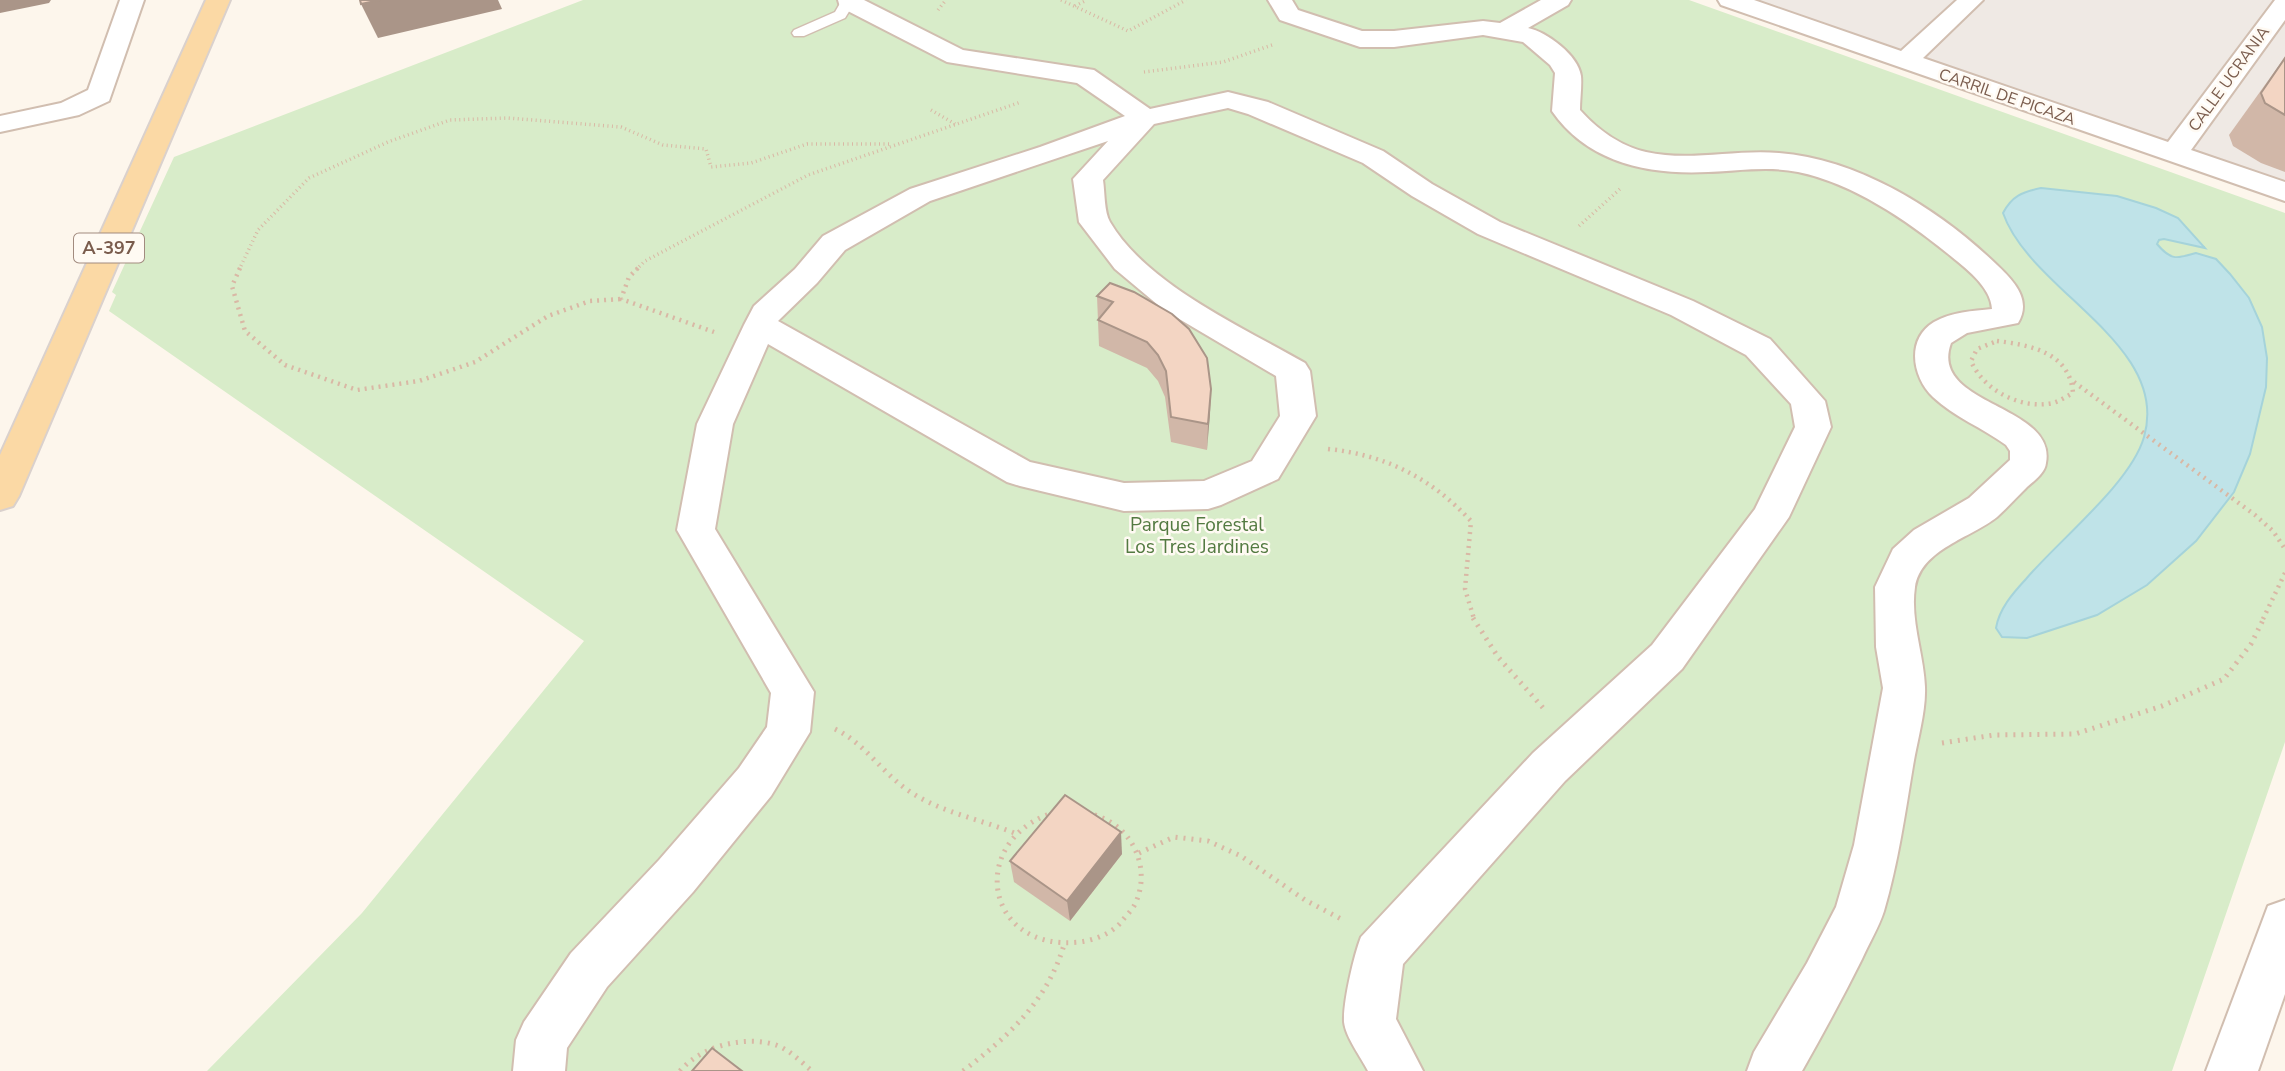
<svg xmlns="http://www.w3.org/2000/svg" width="2285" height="1071" font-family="'Nunito Sans',sans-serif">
<rect width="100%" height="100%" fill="#fdf6ec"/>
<polygon fill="#efe9e4" points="1730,0 2285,0 2285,192"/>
<polygon fill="#d8ecc9" points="583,0 1689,0 2285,213 2285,742 2172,1071 207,1071 362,913 584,641 109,311 116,295 112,292 174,157"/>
<path fill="#bfe3e8" stroke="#a5d3da" stroke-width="2" d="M 2041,188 L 2117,196 L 2156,208 L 2178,218 L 2205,248 L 2164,239 L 2159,240 L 2157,244 C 2172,262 2178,258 2196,253 L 2216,259 L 2230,274 L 2249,298 L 2262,327 L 2267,358 L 2266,387 L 2250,454 L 2234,492 L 2196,541 L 2147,585 L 2097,615 L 2027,638 L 2002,637 L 1996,628 C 1999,609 2013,593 2026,579 C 2059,540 2131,483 2144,437 C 2171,344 2030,291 2003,213 C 2012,196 2022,192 2041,188 Z"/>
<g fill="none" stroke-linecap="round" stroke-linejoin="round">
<defs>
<polygon id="lane" points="842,0 856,0 845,18 804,36 794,36 792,33 794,30 835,12"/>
<g id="street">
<polygon points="120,0 144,0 109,101 79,115 0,132 0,116 61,103 88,90"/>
<path d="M 838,0 L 864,0 L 963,50 L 1094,70 L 1150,109 L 1228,92 L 1268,102 L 1383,151 L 1432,184 L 1500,222 L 1693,301 L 1770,339 L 1825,401 L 1831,427 L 1789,517 L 1682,669 L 1565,781 L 1403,964 L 1396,1019 L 1423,1071 L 1368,1071 C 1361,1057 1346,1038 1344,1022 C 1343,1002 1354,955 1361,937 L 1533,753 L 1652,645 L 1755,509 L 1795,427 L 1791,404 L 1746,355 L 1671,315 L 1478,234 L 1412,196 L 1363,163 L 1248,114 L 1228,108 L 1154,124 L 1103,180 C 1105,193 1104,212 1110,222 C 1146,284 1244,328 1305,363 L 1310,371 L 1316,416 L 1278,479 L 1221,505 L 1208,509 L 1124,511 L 1020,486 L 1007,482 L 768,344 L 733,424 L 715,529 L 814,692 L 810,732 L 771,796 L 693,892 L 607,987 L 567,1048 L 565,1071 L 513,1071 L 516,1040 L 524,1022 L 571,953 L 659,860 L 739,768 L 767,727 L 771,693 L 677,530 L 697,424 L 744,325 L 754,306 L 795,269 L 823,236 L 910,189 L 1040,147 L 1125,116 L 1077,83 L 947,62 L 840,7 ZM 1108,141 L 1073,179 L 1079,222 L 1115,269 L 1164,310 L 1276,376 L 1280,416 L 1252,461 L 1204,481 L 1124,483 L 1030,462 L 778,321 L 817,283 L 845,250 L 930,201 Z"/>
<path d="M 1268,0 L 1292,0 L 1298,10 L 1362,31 L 1394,31 L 1483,21 L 1500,23 L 1541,0 L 1571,0 L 1568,5 L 1528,28 C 1547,32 1578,55 1581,76 C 1582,86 1580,99 1580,110 C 1597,129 1620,146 1646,152 C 1690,162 1735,149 1779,153 C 1859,159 1940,210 1997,265 C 2014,281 2032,300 2018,323 L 1967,333 L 1951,343 C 1928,406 2057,404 2046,463 C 2045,473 2034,481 2027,487 C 2017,497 2007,508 1997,517 C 1971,538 1921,549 1915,587 C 1910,621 1924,655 1925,687 C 1926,712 1917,741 1913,766 C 1905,814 1898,863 1884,911 C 1879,927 1869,943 1862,959 C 1843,997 1823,1034 1802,1071 L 1747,1071 L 1754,1052 L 1807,963 L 1836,907 L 1854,845 L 1883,688 L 1876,647 L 1875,587 L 1893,549 L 1914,530 L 1969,498 L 2010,460 L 2010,451 L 2006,445 C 1983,428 1954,417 1933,397 C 1913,378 1905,340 1934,322 C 1951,312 1973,311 1992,309 C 1991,286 1963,266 1947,253 C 1905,219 1852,183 1798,172 C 1769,166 1738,171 1708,172 C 1649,175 1588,163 1552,111 L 1555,73 L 1550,65 L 1523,42 L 1483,35 L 1394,47 L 1360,47 L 1280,20 Z"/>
<polygon points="1718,0 1754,0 1901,51 1957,0 1983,0 1923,58 2168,142 2275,0 2285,0 2285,20 2191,150 2285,182 2285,201 1721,5"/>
<polygon points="2285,900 2285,994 2258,1071 2206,1071 2268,906"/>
</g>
<polygon id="primary" points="206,0 230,0 19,496 13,506 0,510 0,455"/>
</defs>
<use href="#lane" stroke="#d1beb0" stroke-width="3"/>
<use href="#street" stroke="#d1beb0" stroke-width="4"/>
<use href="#primary" stroke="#dad1cd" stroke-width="4"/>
<g stroke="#d9b8a5" stroke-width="3.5" stroke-dasharray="1 3.5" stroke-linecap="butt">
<polyline points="1061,0 1128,31 1186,0"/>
<polyline points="1075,6 1087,0"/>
<polyline points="938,10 946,0"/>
<polyline points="1144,72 1223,62 1272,45"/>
<polyline points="931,110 955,124"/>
<polyline points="1579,226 1620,189"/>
<polyline points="239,270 258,230 309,178 388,142 450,120 508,118 621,127 663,145 706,149 711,167 751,163 807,144 892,144"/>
<polyline points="636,270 645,261 808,175 1021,102"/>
</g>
<g stroke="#d9b8a5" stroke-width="4.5" stroke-dasharray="2 5" stroke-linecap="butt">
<polyline points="240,268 232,286 245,331 285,365 357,390 419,381 475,362 548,316 590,301 621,299"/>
<polyline points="638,268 629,277 621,299 714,332"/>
<path d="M 1997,341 C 2031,345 2070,353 2073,393 C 2067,396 2060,401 2053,403 C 2021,410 1983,390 1971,361 L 1977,349 Z"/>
<polyline points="2074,382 2255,515 2273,531 2285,549"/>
<path d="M 1328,449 C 1386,455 1431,478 1471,521 L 1465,589 L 1474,619"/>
<polyline points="2263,619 2285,573"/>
</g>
<g stroke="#d9b8a5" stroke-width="5" stroke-dasharray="2 6" stroke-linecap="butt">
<polyline points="1473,618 1498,657 1544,709"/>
<path d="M 835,729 C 864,743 880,770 906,789 C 938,812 980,819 1017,834"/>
<polyline points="1942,743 1994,735 2075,734 2162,706 2224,679 2251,644 2264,618"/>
<path d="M 1063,810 C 1075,812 1089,812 1100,817 C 1135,830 1151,871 1135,904 C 1132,910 1126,916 1122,921 C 1113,933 1095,940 1080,942 C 980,953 966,832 1063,810 Z"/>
<polyline points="1139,853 1174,837 1208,841 1241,856 1305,900 1343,920"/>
<path d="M 680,1071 C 701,1046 745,1035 776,1045 C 790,1050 801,1062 812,1071"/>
<path d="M 963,1071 C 1009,1036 1047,1001 1064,945"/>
</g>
<use href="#lane" fill="#fff" fill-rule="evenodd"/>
<use href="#street" fill="#fff" fill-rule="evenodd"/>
<use href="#primary" fill="#fbd9a5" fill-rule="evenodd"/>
</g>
<g fill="#d1b7a8">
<polygon points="2285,57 2285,172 2261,163 2233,146 2229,135"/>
<polygon points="1110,283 1211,389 1207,450 1171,442 1165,397 1158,381 1147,368 1099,346 1097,296"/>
<polygon points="1122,854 1070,921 1014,882 1010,861"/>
</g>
<g fill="#aa9588">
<polygon points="0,0 51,0 49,3 0,13"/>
<polygon points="380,0 498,0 502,9 378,38 361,4"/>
<polygon points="1211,389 1210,414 1207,450 1208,424"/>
<polygon points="1121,832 1122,854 1070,921 1067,901"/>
</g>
<g fill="#f3d5c3" stroke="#aa9588" stroke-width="2">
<polygon points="360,0 380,0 361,4"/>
<polygon points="2285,58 2285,115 2265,103 2261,93"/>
<polygon points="1110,283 1134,292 1172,314 1189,329 1207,358 1211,389 1208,424 1171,417 1166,371 1158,355 1147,342 1098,320 1113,302 1097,296"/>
<polygon points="1065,795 1121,832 1067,901 1010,861"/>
<polygon points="712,1048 742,1071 692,1071"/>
</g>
<g text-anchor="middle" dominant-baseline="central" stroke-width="5" stroke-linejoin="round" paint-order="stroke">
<g font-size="16" fill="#7a5c4d" stroke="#fffaf3">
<text transform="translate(2229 79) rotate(-54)">CALLE UCRANIA</text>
<text transform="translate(2007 97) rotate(19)">CARRIL DE PICAZA</text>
</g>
<rect fill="#fffaf3" stroke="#a28b7f" stroke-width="2" x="74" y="233.5" width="70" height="29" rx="5"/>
<g font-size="18" font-weight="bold" fill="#7a5c4d">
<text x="109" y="248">A-397</text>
</g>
<g font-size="19" fill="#537a41" stroke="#fffaf3">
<text x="1197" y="525">Parque Forestal<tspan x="1197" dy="22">Los Tres Jardines</tspan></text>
</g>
</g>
</svg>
